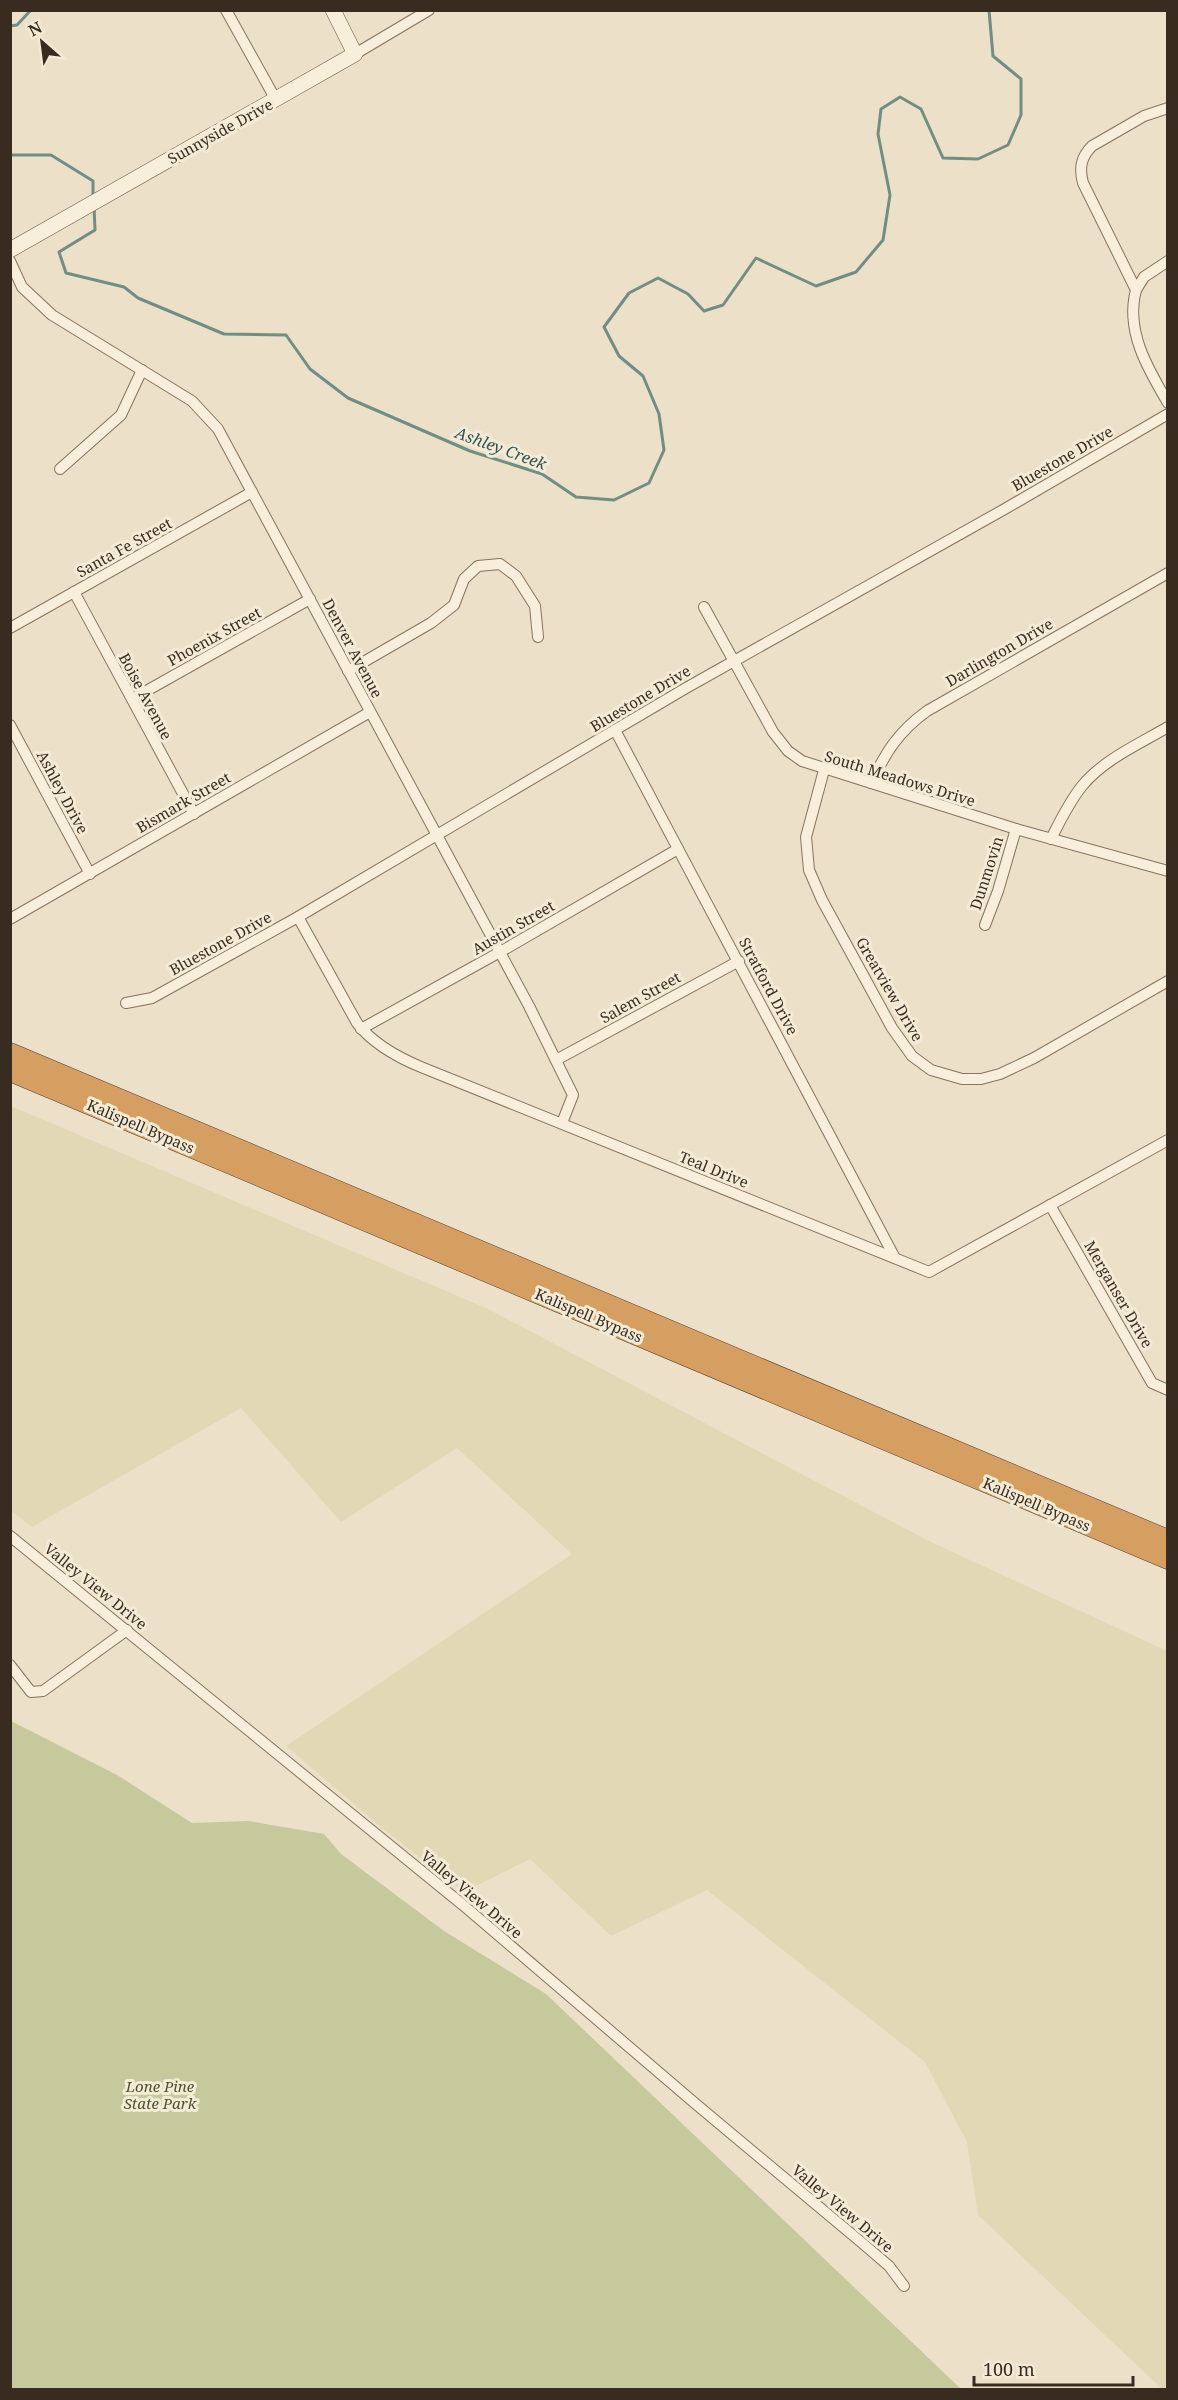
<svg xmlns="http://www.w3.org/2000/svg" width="1178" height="2400" font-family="'Noto Serif',serif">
<rect width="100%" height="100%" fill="#ece0c8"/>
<polygon fill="#e1d9b6" points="11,1106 486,1308 929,1541 1167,1651 1167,2389 1162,2389 978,2215 967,2142 925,2062 707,1890 611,1936 530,1859 464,1892 382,1828 286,1746 572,1554 457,1448 341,1522 241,1408 32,1527 11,1511"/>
<polygon fill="#c5c99c" points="11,1721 117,1775 192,1823 248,1821 324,1834 341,1854 444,1931 546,1994 961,2389 11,2389"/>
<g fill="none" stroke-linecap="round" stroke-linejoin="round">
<g stroke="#708e86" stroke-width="3">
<polyline points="10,26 17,25 31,10"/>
<polyline points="10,155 51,155 93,181 93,198"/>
<polyline points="94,207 95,230 59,252 66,273 124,287 138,298 224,334 286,335 310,369 348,398 470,451 542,474 576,497 614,500 649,483 664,450 659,414 643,376 619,356 604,327 629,293 658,278 688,294 704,311 723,305 756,258 816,286 856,272 883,240 890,195 878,134 881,109 900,97 921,109 943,158 978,159 1008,145 1021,115 1021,79 993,56 989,10"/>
</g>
<defs>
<g id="street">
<polyline points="226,10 276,100"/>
<polyline points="355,54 429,10"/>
<path d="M 1168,108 L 1144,116 L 1092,146 C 1081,157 1079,168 1083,183 L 1136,290 L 1144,277 L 1168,261"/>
<polyline points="10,261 22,287 52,315 192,401 218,429 529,1006 573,1095 562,1123"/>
<path d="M 1136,290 C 1125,331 1148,369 1168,403"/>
<polyline points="60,469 121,415 142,370"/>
<polyline points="74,592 194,814"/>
<polyline points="704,607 773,732 788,751 802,761 1016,829 1168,871"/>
<polyline points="10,628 252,492"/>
<polyline points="348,671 431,623 454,605 464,579 478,566 500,564 516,576 535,606 538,637"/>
<polyline points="132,699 310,599"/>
<polyline points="10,725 90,874"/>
<polyline points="615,730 895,1258"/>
<polyline points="824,770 806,837 809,870 822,900 892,1028 912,1056 931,1070 962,1079 981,1079 1000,1074 1034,1058 1168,981"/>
<path d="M 871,783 C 886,752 898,732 927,711 L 1168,573"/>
<path d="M 1051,839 C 1060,821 1069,802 1082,786 C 1103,760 1139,744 1168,727"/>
<path d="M 298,917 L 357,1023 C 373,1044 397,1057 421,1067 L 929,1272 L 1168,1140"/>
<polyline points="10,919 370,712"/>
<polyline points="985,925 998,891 1016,829"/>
<polyline points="126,1003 152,998 298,917 686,688 1003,510 1168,414"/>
<polyline points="361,1029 500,952 678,849"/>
<polyline points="556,1060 739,961"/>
<polyline points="1050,1205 1152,1383 1168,1390"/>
<polyline points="10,1536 463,1905 697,2105 861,2242 889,2266 904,2286"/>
<polyline points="10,1665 31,1692 43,1691 127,1630"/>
</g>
<polyline id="secondary" points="10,250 355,54 333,10"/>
<g id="highway">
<polyline points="10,1053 1168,1540"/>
<polyline points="10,1071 1168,1559"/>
</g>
</defs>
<use href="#street" stroke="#86735e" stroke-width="12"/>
<use href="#secondary" stroke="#685441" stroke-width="16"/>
<use href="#highway" stroke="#554232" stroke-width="21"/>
<use href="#street" stroke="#f7eedb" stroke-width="10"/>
<use href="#secondary" stroke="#f7eedb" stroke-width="15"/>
<use href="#highway" stroke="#d49f60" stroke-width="20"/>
</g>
<g text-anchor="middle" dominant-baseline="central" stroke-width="6" stroke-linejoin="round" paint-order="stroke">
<g font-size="15" fill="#382c21" stroke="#f4ebd7">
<text transform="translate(220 131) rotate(-29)">Sunnyside Drive</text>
<text transform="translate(1062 458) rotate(-30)">Bluestone Drive</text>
<text transform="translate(124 547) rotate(-29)">Santa Fe Street</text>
<text transform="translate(214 636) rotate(-29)">Phoenix Street</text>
<text transform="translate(353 648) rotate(62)">Denver Avenue</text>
<text transform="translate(999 652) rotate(-30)">Darlington Drive</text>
<text transform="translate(146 696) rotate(62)">Boise Avenue</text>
<text transform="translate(640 698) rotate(-31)">Bluestone Drive</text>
<text transform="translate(900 778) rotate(17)">South Meadows Drive</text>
<text transform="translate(63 792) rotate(62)">Ashley Drive</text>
<text transform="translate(183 802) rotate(-30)">Bismark Street</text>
<text transform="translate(986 873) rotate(-72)">Dunmovin</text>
<text transform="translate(513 927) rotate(-30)">Austin Street</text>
<text transform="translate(220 943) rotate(-29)">Bluestone Drive</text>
<text transform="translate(769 986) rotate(62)">Stratford Drive</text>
<text transform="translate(890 989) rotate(60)">Greatview Drive</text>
<text transform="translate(640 997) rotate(-29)">Salem Street</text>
<text transform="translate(141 1126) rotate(23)">Kalispell Bypass</text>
<text transform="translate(714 1169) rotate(22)">Teal Drive</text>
<text transform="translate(1119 1294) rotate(60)">Merganser Drive</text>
<text transform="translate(589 1315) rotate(23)">Kalispell Bypass</text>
<text transform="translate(1037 1504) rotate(23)">Kalispell Bypass</text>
<text transform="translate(96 1586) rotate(39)">Valley View Drive</text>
<text transform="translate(472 1894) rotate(40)">Valley View Drive</text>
<text transform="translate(843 2208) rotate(40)">Valley View Drive</text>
</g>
<g font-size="15" font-style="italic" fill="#495329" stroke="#f4ebd7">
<text x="160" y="2086">Lone Pine<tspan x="160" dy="17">State Park</tspan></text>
</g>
<g font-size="16" font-style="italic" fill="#315654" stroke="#f4ebd7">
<text transform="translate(501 448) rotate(20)">Ashley Creek</text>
</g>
</g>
<rect width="1178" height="2400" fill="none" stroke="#382c21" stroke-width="24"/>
<g transform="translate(42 42) rotate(332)" stroke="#f4ebd7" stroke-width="4.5" paint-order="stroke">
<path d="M0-4.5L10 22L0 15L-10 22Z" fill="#382c21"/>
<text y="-9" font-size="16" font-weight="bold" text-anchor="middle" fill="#382c21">N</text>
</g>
<path d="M974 2376v9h159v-9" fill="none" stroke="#382c21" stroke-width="3"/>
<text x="983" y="2376" font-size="18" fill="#382c21" stroke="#f4ebd7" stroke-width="4.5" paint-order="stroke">100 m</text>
</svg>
